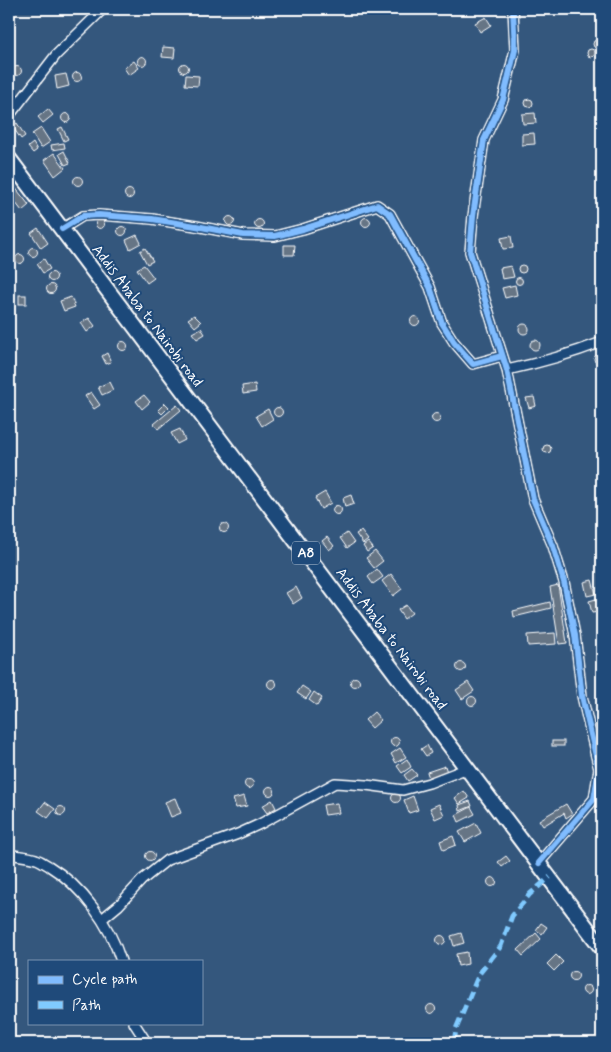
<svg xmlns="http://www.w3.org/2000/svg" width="611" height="1052" font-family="Mynerve,sans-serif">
<rect width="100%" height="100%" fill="#34577d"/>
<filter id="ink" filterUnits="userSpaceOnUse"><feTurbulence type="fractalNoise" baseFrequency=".02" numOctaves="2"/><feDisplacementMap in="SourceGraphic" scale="10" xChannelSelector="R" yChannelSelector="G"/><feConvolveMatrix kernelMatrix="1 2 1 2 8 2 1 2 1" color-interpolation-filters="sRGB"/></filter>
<g filter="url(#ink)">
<g fill="#667485" stroke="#fff">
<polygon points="486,17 491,25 480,32 475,23"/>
<circle cx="597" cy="44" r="4"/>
<polygon points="163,47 175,48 174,58 162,57"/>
<circle cx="591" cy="53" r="4"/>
<circle cx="142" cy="61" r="4.5"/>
<polygon points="134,61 139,68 129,75 124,68"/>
<circle cx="184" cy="68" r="4.5"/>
<circle cx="17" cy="71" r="4.5"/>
<circle cx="77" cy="77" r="4.5"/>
<polygon points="66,74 69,86 57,89 55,76"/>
<polygon points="186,75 199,76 198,86 185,85"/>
<circle cx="529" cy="103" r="4"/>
<polygon points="48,109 53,115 43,123 38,117"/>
<polygon points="535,113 536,123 523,124 522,114"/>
<circle cx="66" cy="118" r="4.5"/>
<polygon points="17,123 25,136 21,139 12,126"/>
<polygon points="62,127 68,139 64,141 58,129"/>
<polygon points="41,128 50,142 41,148 32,134"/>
<polygon points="534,133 535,144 522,145 522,134"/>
<polygon points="33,143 37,150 33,153 28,147"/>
<polygon points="64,143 65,148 52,150 51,145"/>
<polygon points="64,151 70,163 65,165 59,154"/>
<polygon points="54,153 65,168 55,176 44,160"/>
<circle cx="78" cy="181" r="4.5"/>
<polygon points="14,186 29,205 22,211 9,194 9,190"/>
<circle cx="129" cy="194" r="4.5"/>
<circle cx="230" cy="221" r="4.5"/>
<circle cx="366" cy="222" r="4.5"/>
<circle cx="259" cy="224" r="4.5"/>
<circle cx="100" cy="224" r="4.5"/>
<circle cx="122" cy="231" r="4.5"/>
<polygon points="38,228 48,243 41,248 31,233"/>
<polygon points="137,235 141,243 130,249 126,240"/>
<polygon points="511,236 513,248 503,249 501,238"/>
<polygon points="284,245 295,245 294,255 284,255"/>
<circle cx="33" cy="252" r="4.5"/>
<polygon points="145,248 153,261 147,264 140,251"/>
<circle cx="20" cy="259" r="4.5"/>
<polygon points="44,259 50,269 43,273 37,264"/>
<polygon points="144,265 154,278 147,283 137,269"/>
<circle cx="522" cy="269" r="4"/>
<polygon points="511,266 514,277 502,279 500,268"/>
<circle cx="52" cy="277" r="4.5"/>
<circle cx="519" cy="281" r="3.5"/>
<circle cx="51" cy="289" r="4.5"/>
<polygon points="515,285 517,295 505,298 502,288"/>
<rect x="19" y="295" width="7" height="9"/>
<polygon points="71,297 75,307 64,311 60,301"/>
<polygon points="194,315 201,322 195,327 188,319"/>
<circle cx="415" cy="321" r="4.5"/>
<polygon points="89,318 95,326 87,332 81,323"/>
<circle cx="524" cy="329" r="5"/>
<polygon points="201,328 205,334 197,339 192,333"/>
<circle cx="535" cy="345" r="5"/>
<circle cx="123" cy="346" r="4.5"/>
<polygon points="107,353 111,362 106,364 102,356"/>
<circle cx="598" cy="359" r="4"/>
<polygon points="109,382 113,390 102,395 98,387"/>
<polygon points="255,384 256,392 243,394 242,386"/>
<polygon points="91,392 100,405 94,409 85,396"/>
<polygon points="144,395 150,402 142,409 136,401"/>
<polygon points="534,397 536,406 529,408 526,398"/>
<polygon points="165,403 169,407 162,414 158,410"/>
<polygon points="177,405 181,410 158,429 154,424"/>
<circle cx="278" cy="412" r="4.5"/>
<polygon points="268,409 273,419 262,426 256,416"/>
<circle cx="436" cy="418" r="4.5"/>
<polygon points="180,429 185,440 177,444 171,433"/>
<circle cx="547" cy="449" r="4"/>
<polygon points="325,492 331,503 321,509 315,498"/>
<polygon points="351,495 354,504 345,507 343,498"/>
<circle cx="337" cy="510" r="4.5"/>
<circle cx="224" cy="528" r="4.5"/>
<polygon points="361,531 368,540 363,544 356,534"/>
<polygon points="347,533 354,543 347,548 340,538"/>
<polygon points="327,537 334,546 329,550 322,541"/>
<polygon points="368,542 373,548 367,552 363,546"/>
<polygon points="375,551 383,561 374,568 366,558"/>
<polygon points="377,569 383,577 373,584 368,577"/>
<polygon points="391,574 402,589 393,596 382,581"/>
<polygon points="592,580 596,594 587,596 584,582"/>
<polygon points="558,585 567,643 559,644 550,587"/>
<polygon points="296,587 302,598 293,604 286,593"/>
<polygon points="596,599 599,612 592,613 589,601"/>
<polygon points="550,602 551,608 514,617 513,611"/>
<polygon points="406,605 412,613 404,619 398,610"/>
<polygon points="555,633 556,644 528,646 527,635"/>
<circle cx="461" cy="667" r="4.5"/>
<circle cx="355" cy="682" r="4.5"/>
<circle cx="272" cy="684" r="4.5"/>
<polygon points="468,682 474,691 462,699 456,690"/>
<polygon points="302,686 311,692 306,699 297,693"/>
<polygon points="314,692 322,698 317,706 309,700"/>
<circle cx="472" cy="701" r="4.5"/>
<polygon points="374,712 381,720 372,728 365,720"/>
<polygon points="599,729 602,729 602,737 597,735 596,732"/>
<circle cx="395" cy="742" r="4.5"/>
<rect x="552" y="741" width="12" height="5"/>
<polygon points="427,745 431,753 426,756 421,749"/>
<polygon points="400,748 406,757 396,763 391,754"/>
<polygon points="407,759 411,767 402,773 397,766"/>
<polygon points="445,766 447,772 429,778 427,772"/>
<polygon points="412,769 417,775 408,781 404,775"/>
<circle cx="249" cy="784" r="4.5"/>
<circle cx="270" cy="791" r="4.5"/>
<polygon points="464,791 469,798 459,804 455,798"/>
<circle cx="396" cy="798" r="4.5"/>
<polygon points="244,796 247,806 236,808 233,799"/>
<polygon points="413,796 418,810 409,813 404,800"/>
<polygon points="175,798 181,813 171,817 165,802"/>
<polygon points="272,800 276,808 267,813 262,806"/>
<polygon points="470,801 472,806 460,811 459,805"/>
<polygon points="45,802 55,809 48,818 38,811"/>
<polygon points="337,803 339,813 325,815 323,805"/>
<polygon points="12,804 17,808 10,818 9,808"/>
<polygon points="439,804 444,815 435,819 430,808"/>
<polygon points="566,804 572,814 566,818 564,813 543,826 539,820"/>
<circle cx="61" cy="811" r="4.5"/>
<polygon points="471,807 475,814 459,822 456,815"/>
<polygon points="476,823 481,833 465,842 459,832"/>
<polygon points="453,836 456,845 443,850 440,841"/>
<circle cx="150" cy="856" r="4.5"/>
<polygon points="506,856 510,861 502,867 498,862"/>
<circle cx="492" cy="882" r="4.5"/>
<polygon points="541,923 547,927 542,934 536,930"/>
<polygon points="461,933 464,943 454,946 451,936"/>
<polygon points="536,933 541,939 523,956 518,950"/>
<circle cx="441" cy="940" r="4.5"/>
<polygon points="467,952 468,964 458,966 456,954"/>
<polygon points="556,955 563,962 554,971 547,964"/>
<circle cx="574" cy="976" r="4.5"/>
<circle cx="587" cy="990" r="4.5"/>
<circle cx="431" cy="1009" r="4.5"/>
</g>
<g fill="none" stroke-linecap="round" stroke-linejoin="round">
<defs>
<g id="minor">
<polyline points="513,9 515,50 503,100 484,140 473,216 470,252 507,370 533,499 553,546 564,582 575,635 582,696 599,769 594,799 539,863"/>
<polyline points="9,116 56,55 103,9"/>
<polyline points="62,229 83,216 99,215 152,219 196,226 243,235 275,236 303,229 377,205 390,214 430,287 442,323 454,342 473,364 502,356"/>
<path d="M 507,370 C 539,363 571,354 602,342"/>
<path d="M 9,854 C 17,856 27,856 36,859 C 40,860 45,864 49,866 C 82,886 110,925 121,961"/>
<polyline points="102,919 119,905 142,880 167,860 238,834 260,824 335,783 366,785 403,790 429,783 468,768"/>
<polyline points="134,1023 147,1043"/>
</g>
<polyline id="trunk" points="9,159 602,948"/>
</defs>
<use href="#minor" stroke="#fff" stroke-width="12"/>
<use href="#trunk" stroke="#fff" stroke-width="18"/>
<use href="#minor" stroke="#1f4a7a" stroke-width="9"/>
<use href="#trunk" stroke="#1f4a7a" stroke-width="14"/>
<polyline stroke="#80caff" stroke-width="5" stroke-dasharray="10 5" stroke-linecap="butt" points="454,1043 456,1029 479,974 501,946 512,916 530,894 550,877"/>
<defs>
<g id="cycleway">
<polyline points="513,9 515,50 503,100 484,140 473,216 470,252 507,370 533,499 553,546 564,582 575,635 582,696 599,769 594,799 539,863"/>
<polyline points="62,229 83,216 99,215 152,219 196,226 243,235 275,236 303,229 377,205 390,214 430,287 442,323 454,342 473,364 502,356"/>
</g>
</defs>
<use href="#cycleway" stroke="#1f4a7a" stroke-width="9"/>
<use href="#cycleway" stroke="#80bcff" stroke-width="6"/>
</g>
</g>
<g text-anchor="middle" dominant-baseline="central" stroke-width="4" stroke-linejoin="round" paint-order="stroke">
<rect fill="#1f4a7a" stroke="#bcc9d7" stroke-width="1" x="292" y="541.5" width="28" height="23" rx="4"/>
<g font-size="14" font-weight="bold" fill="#fff">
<text x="306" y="553">A8</text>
</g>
<g font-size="15" fill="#fff" stroke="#1f4a7a">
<text transform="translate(147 316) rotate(53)">Addis Ababa to Nairobi road</text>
<text transform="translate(391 639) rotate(53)">Addis Ababa to Nairobi road</text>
</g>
</g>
<rect width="611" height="1052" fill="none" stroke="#1f4a7a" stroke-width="30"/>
<rect x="15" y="15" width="581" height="1022" fill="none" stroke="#fff" stroke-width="2" filter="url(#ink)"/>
<rect x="28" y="960" width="175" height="65" fill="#1f4a7a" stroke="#7992af"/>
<rect x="38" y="976" width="25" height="8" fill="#80bcff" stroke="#7992af"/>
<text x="72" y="984" font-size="15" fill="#ffffff">Cycle path</text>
<rect x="38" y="1001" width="25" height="8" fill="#80caff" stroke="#7992af"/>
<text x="72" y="1010" font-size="15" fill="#ffffff">Path</text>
</svg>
